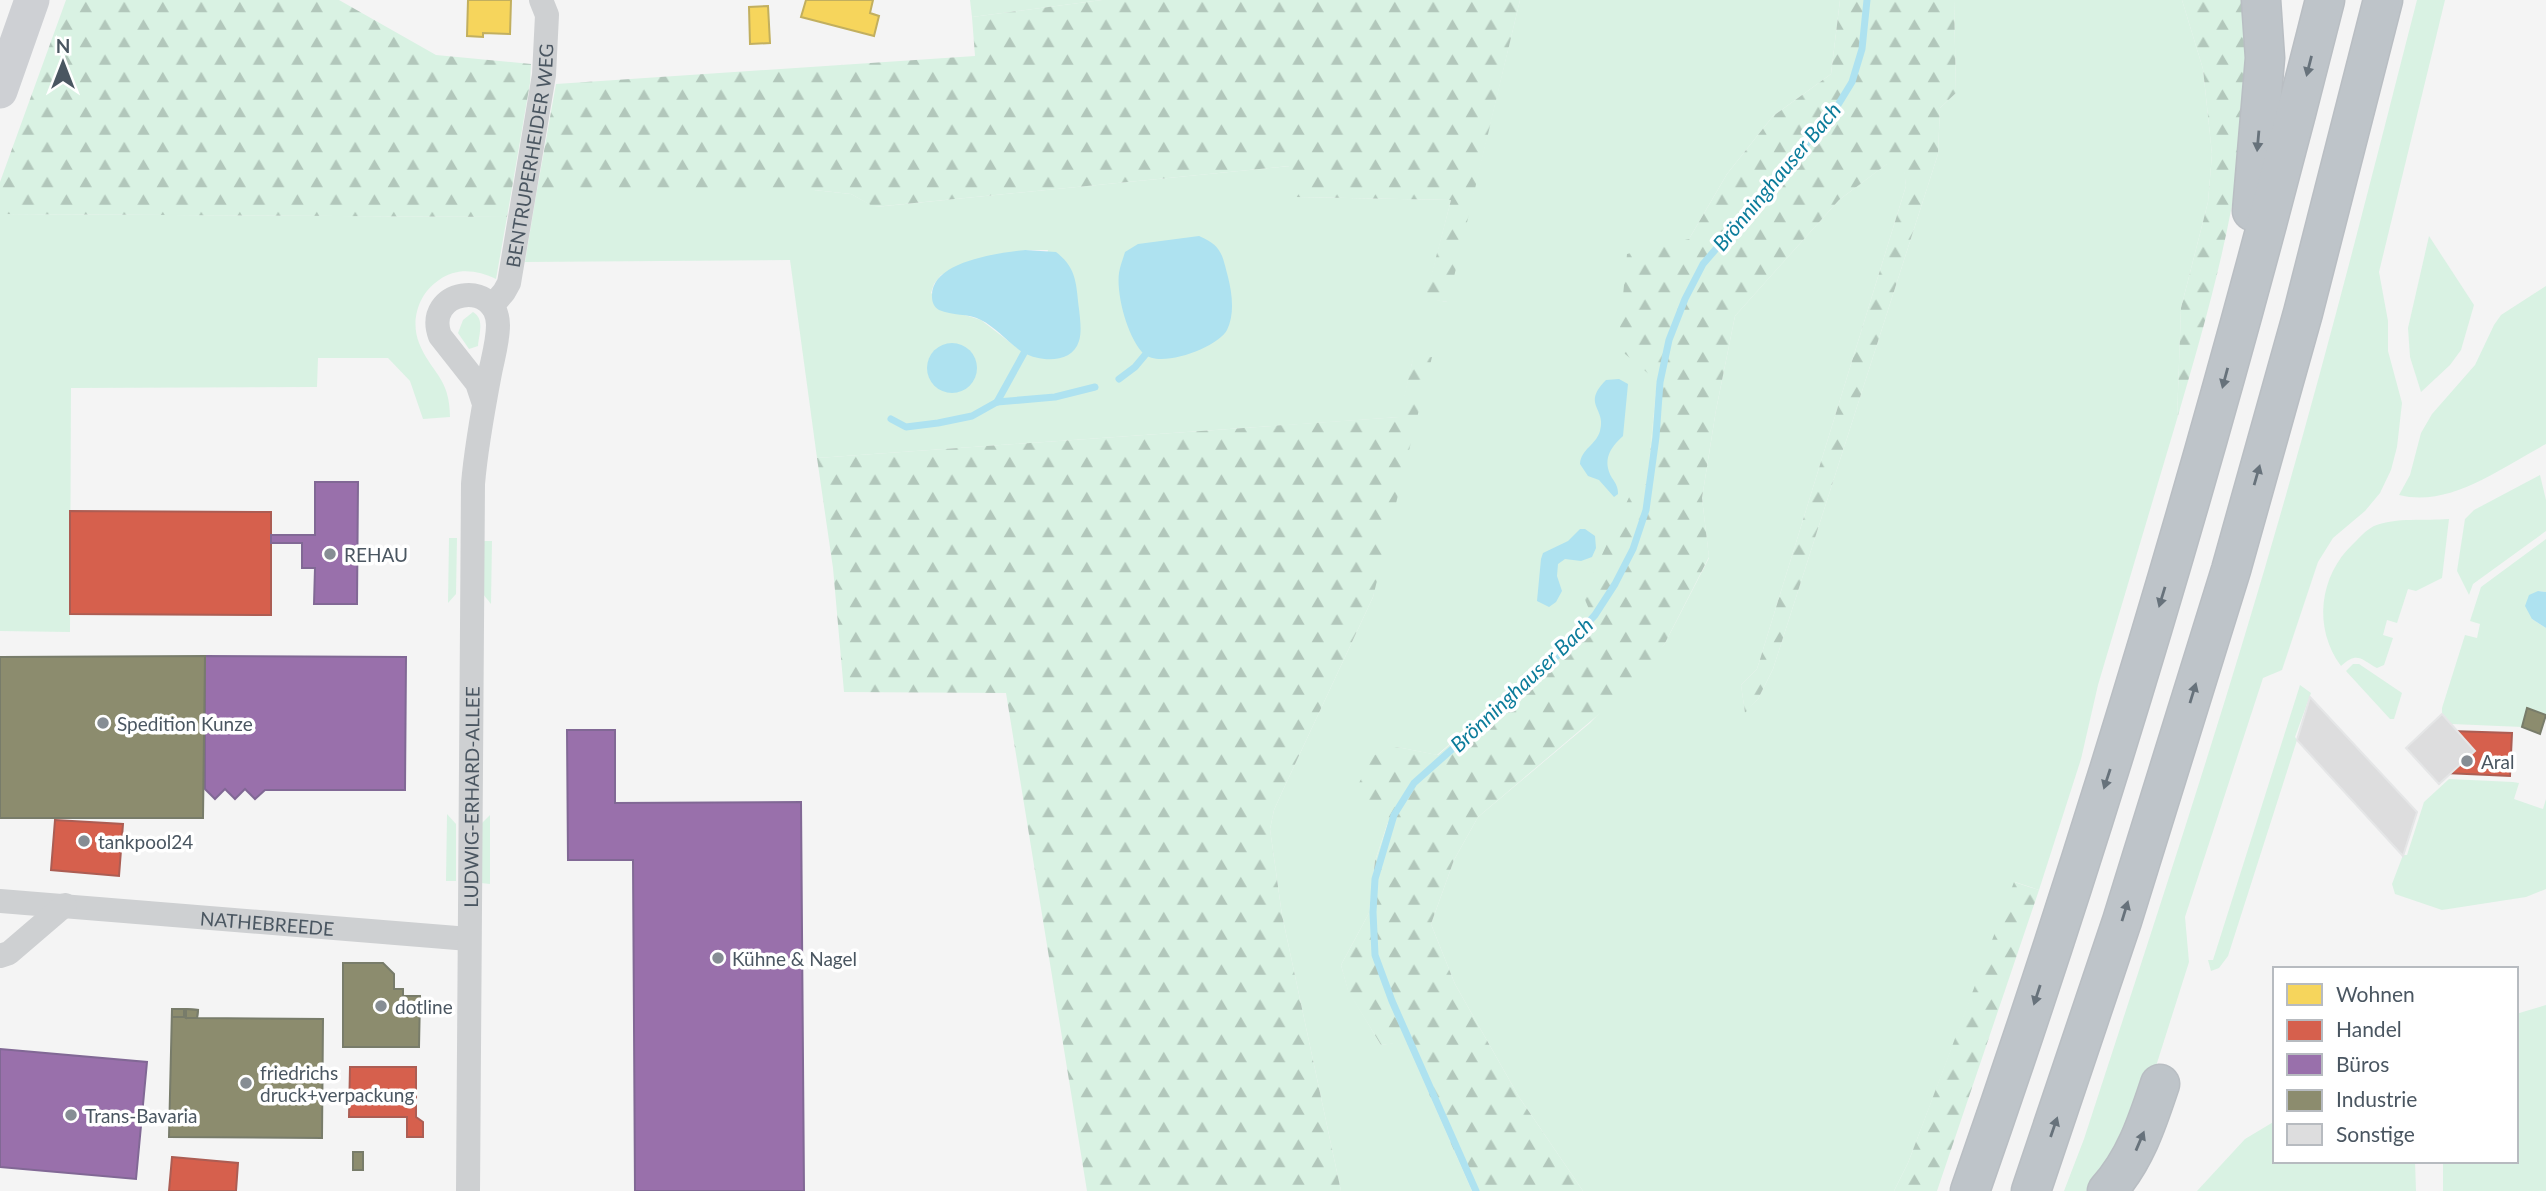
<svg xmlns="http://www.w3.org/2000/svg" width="2546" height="1191" font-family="Lato,sans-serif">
<defs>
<pattern id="forest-firs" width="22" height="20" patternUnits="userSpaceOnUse" patternTransform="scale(1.75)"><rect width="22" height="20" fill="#d9f2e3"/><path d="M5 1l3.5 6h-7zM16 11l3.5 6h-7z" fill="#b2c7bb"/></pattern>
</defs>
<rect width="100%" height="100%" fill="#f4f4f4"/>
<g fill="#d9f2e3" fill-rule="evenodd">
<polygon points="970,0 1102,0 972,17"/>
<path d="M 1520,0 L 1840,0 L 1831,74 L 1773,116 L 1727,174 L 1689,239 L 1657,381 L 1647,484 L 1591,614 L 1547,660 L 1437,755 L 1397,747 L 1388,822 L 1375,861 L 1369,913 L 1341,965 L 1348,990 L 1381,1045 L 1406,1041 L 1472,1191 L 1341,1191 L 1282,915 L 1270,829 L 1274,810 L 1283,790 L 1373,597 L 1413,359 L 1400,417 L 817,458 L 790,260 L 525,262 L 537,190 L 814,190 L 851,194 L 875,207 L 1290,166 L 1297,197 L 1451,200 L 1426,298 L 1447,302 ZM 1025,250 L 1048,250 L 1024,353 L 981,320 L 965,315 L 931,293 L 934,284 L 941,275 Z"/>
<polygon points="1954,0 2182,0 2203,69 2212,154 2208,202 2181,308 2177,419 2098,685 2081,759 2039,890 2015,882 1908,1163 1894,1191 1583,1191 1519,1097 1455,984 1431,924 1454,860 1478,817 1590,723 1664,645 1709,558 1702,498 1716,410 1735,316 1839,200 1888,163 1904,164 1906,186 1757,669 1741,685 1745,712 1758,699 1773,669 1938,154 1940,108 1956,93"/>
<path d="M 2417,0 L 2445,0 L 2379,272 L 2388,321 L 2388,351 L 2402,403 L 2397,447 L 2391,470 L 2380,493 L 2365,511 L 2333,538 L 2318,562 L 2282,670 L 2263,678 L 2185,917 L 2189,962 L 2144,1104 L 2091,1191 L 2064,1191 L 2084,1139 C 2153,927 2223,716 2284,502 C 2332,335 2374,168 2417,0 Z"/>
<path d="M 0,214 L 507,217 L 496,279 C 477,270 457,267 439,280 C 419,293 410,320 419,343 C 431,373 450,377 450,417 L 423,419 L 410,381 L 388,358 L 318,358 L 317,387 L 71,388 L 70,632 L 0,631 Z"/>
<polygon points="2429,236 2474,305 2461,350 2450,365 2421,392 2410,357 2408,328"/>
<path d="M 2546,286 L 2546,444 C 2502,467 2450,508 2399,495 L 2410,475 L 2421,433 L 2432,414 L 2475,365 L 2494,325 L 2501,315 Z"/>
<path d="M 473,312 C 485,319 479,334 478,346 L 469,349 L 458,333 L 463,320 Z"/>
<polygon points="2540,475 2546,500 2546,531 2473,584 2469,595 2457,571 2465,519 2474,510"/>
<path d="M 2449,519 L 2442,578 L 2416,591 L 2408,589 L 2397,623 L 2387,620 L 2383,635 L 2393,638 L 2384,665 L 2377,668 C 2361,659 2357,651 2341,666 C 2313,628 2319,576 2353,544 C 2359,538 2366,530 2374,526 C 2396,517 2426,521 2449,519 Z"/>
<polygon points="449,538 457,538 456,594 448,603"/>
<polygon points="2546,539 2546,592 2538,591 2532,619 2546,628 2546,715 2527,708 2522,727 2452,724 2442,713 2442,708 2465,635 2477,638 2480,624 2470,621 2481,587"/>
<polygon points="483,541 492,541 491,604 483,594"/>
<polygon points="2353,664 2359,664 2402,693 2394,719 2390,719 2346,671"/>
<polygon points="2300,685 2311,693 2295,737 2297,740 2228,956 2219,968 2211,971 2208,960 2213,960"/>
<polygon points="2449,779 2513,782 2519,783 2514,799 2543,809 2546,799 2546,889 2526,897 2442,910 2395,894 2392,884 2403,855 2407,855 2424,802"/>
<polygon points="447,814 456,824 456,881 446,881"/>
<polygon points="490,815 490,884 481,883 481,824"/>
<polygon points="2546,1005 2546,1191 2443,1191 2443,1161 2516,1161 2516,1014"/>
<polygon points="2275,1121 2275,1161 2415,1161 2416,1191 2197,1191 2245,1139"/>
</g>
<g fill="url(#forest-firs)">
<polygon points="66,0 339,0 436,55 531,64 530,83 507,217 0,214 0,182"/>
<polygon points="1102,0 1520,0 1448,302 1425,299 1451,200 1296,197 1289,166 874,207 851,194 814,190 537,190 556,84 975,56 972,17"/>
<polygon points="1840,0 1954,0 1956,93 1940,108 1938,154 1773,669 1758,699 1745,713 1741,685 1757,669 1906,186 1903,164 1887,164 1839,200 1735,316 1716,410 1702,498 1709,557 1664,645 1632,686 1478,817 1454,860 1431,924 1455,984 1519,1097 1583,1191 1472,1191 1406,1042 1381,1045 1348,991 1341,965 1369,913 1375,861 1388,823 1371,821 1359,783 1374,755 1397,747 1438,755 1547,660 1591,614 1583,595 1632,491 1647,484 1657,381 1618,348 1627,254 1689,239 1727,174 1773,116 1831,74"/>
<path d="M 2182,0 L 2242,0 C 2244,21 2249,43 2248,64 C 2245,186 2211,303 2177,419 L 2181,308 L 2208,202 L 2212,154 L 2203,69 Z"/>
<polygon points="1432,357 1373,597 1283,790 1274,810 1270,829 1282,915 1341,1191 1087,1191 1006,693 844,692 833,568 817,458 1399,417 1413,359"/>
<polygon points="2014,882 2039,890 1937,1191 1894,1191 1908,1163"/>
</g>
<g fill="#aee2f0">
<path d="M 1199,236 C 1222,246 1222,254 1228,277 C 1232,293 1235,314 1227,330 C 1218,347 1161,369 1144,354 C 1128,339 1116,295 1119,273 C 1120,266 1123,259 1125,252 L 1138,244 Z"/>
<path d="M 1025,250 L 1056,252 C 1077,268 1076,284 1079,309 C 1080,318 1082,332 1079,341 C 1072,364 1041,362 1024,353 C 1009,344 997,328 981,320 C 968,313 952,316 939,310 C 934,307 932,302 932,297 C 930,261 999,253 1025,250 Z"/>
<circle cx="952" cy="368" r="25"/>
<path d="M 1619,379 L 1628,384 L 1623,436 C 1610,448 1602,460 1612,478 C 1616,484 1618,487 1618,494 L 1614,497 L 1599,480 L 1588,476 L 1580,464 C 1581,449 1596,445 1600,431 C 1607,408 1581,405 1606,380 Z"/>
<polygon points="1580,529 1585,529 1595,536 1596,548 1592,557 1581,561 1565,559 1558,564 1557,576 1562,591 1556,602 1549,607 1537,601 1541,559 1543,553 1568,541"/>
<polygon points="2538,591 2546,592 2546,628 2532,619 2525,606 2529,595"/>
</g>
<g fill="#f6d55c" stroke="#c2af5e" stroke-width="2">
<polygon points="468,0 511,0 510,34 483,33 483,37 467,36"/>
<polygon points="806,0 873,0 870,13 879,16 874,36 801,17"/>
<polygon points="768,6 770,43 750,44 749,7"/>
</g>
<g fill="#d6604d" stroke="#ac5d53" stroke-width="2">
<polygon points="70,511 271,512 271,615 70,614"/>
<polygon points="2442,721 2451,731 2512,733 2510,776 2445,773 2439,778 2412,748"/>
<polygon points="55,820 123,824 119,876 51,870"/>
<polygon points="350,1067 416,1067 416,1117 423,1122 423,1137 407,1137 407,1117 349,1117"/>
<polygon points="172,1157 238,1163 236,1191 169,1191"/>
</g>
<g fill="#9970ab" stroke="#816895" stroke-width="2">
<polygon points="315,482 358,482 357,604 314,604 315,568 302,568 302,543 271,543 271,535 315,535"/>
<polygon points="205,656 406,657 405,790 265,790 255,799 245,789 235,799 225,789 215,799 205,789"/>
<polygon points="567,730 615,730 615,803 801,802 804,1191 635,1191 633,860 568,860"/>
<polygon points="0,1049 147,1062 136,1179 0,1167"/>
</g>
<g fill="#8c8c6e" stroke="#787c6a" stroke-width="2">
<polygon points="205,656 203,818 0,818 0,657"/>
<polygon points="2527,708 2546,715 2540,734 2522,727"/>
<polygon points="343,963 383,963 394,974 394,989 403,989 403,996 420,996 419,1047 343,1047"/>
<polygon points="172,1009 184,1009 184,1017 186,1018 186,1009 198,1010 197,1018 323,1019 322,1138 169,1137"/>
<rect x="172" y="1009" width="12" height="8"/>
<polygon points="186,1009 198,1010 197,1018 186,1018"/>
<rect x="353" y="1152" width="10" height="18"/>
</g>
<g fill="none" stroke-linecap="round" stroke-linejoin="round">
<g stroke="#aee2f0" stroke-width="7">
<polyline points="1119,379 1135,367 1145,355"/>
<polyline points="997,402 1024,353"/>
<polyline points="891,419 906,427 938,423 972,416 997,402 1055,397 1095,387"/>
<polyline points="1476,1191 1392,1001 1375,955 1373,912 1375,879 1394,815 1414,783 1557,656 1595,615 1615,584 1633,549 1646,510 1656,437 1660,382 1669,340 1685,299 1703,264 1833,113 1852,82 1862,49 1867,0"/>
</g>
</g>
<g fill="#ddddde" stroke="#e5e6e7" stroke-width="2">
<polygon points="2310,697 2417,812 2403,856 2297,740"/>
<polygon points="2442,714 2475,751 2439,784 2406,748"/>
</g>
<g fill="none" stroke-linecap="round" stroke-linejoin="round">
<defs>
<g id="motorway">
<polyline points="2252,211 2265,58 2261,0"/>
<path d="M 1970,1191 C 2107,800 2224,402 2325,0"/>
<polyline points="2031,1191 2122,921 2231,570 2303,313 2383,0"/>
<path d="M 2107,1191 C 2135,1160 2147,1123 2160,1084"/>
</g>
</defs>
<use href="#motorway" stroke="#b9bec3" stroke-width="41"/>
<g stroke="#ced0d2" stroke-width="24">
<path id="s1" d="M 492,306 L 504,292 L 509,283 L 544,75 L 547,15 L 541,0"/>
<path id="s2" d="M 0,901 L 469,939"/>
<polyline points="0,956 9,953 65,905"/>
<path id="s3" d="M 468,1191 L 473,484 C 476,447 483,410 490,373 C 493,358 498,341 498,325 C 497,278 423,290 440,336 L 477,383 L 484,404"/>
</g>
<polyline stroke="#ced0d4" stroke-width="35" points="0,91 32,0"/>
<use href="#motorway" stroke="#bec4c9" stroke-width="38"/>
</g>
<defs><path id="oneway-solid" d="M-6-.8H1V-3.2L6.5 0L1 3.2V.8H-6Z" transform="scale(1.75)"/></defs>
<g fill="#67727b">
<use href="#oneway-solid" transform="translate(2309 66) rotate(104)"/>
<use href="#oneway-solid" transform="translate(2258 141) rotate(95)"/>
<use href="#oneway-solid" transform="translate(2225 378) rotate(105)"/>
<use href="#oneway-solid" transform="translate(2257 475) rotate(-74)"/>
<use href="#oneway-solid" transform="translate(2162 597) rotate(107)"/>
<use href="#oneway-solid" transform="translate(2193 693) rotate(-73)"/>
<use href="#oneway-solid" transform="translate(2107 779) rotate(108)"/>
<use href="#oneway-solid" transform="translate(2125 911) rotate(-73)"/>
<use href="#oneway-solid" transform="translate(2037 995) rotate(108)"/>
<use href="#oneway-solid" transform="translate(2054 1127) rotate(-71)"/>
<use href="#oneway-solid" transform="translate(2140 1141) rotate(-67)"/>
</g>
<g fill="#868d94" stroke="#fff" stroke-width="2.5">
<circle cx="330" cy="554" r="7"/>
<circle cx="103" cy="723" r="7"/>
<circle cx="2467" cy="761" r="7"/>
<circle cx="84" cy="841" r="7"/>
<circle cx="718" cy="958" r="7"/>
<circle cx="381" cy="1006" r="7"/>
<circle cx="246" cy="1083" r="7"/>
<circle cx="71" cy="1115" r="7"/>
</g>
<g text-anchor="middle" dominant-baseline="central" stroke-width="7" stroke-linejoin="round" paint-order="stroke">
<g font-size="19" fill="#4a5661" stroke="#fff">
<text stroke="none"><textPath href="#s1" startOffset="158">BENTRUPERHEIDER WEG</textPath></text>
<text stroke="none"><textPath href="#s3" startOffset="394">LUDWIG-ERHARD-ALLEE</textPath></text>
<text stroke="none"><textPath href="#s2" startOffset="268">NATHEBREEDE</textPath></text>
</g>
<g font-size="19" fill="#4a5661" stroke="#fff" text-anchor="start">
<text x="344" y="554">REHAU</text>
<text x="117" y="723">Spedition Kunze</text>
<text x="2481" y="761">Aral</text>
<text x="98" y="841">tankpool24</text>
<text x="732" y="958">Kühne &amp; Nagel</text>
<text x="395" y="1006">dotline</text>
<text x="260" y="1072">friedrichs<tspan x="260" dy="22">druck+verpackung</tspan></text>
<text x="85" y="1115">Trans-Bavaria</text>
</g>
<g font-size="21" font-style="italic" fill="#0c7c9b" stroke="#fff">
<text transform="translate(1776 176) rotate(-50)">Brönninghauser Bach</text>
<text transform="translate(1521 684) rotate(-43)">Brönninghauser Bach</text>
</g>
</g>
<rect x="2273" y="967" width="245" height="196" fill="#ffffff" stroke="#b7bbc0" stroke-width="2"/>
<rect x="2287" y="984" width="35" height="21" fill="#f6d55c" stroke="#b7bbc0" stroke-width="2"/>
<text x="2336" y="1002" font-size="21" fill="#4a5661">Wohnen</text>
<rect x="2287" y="1020" width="35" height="21" fill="#d6604d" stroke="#b7bbc0" stroke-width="2"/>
<text x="2336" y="1037" font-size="21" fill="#4a5661">Handel</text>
<rect x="2287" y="1054" width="35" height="21" fill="#9970ab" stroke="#b7bbc0" stroke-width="2"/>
<text x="2336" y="1072" font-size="21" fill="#4a5661">Büros</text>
<rect x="2287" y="1090" width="35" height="21" fill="#8c8c6e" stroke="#b7bbc0" stroke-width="2"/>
<text x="2336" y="1107" font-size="21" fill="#4a5661">Industrie</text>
<rect x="2287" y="1124" width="35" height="21" fill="#ddddde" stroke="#b7bbc0" stroke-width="2"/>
<text x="2336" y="1142" font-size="21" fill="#4a5661">Sonstige</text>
<g transform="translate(63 63)" stroke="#ffffff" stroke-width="5" paint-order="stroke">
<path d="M0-5L12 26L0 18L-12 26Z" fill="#4a5661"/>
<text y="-10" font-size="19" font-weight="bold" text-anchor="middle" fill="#4a5661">N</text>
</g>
</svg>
